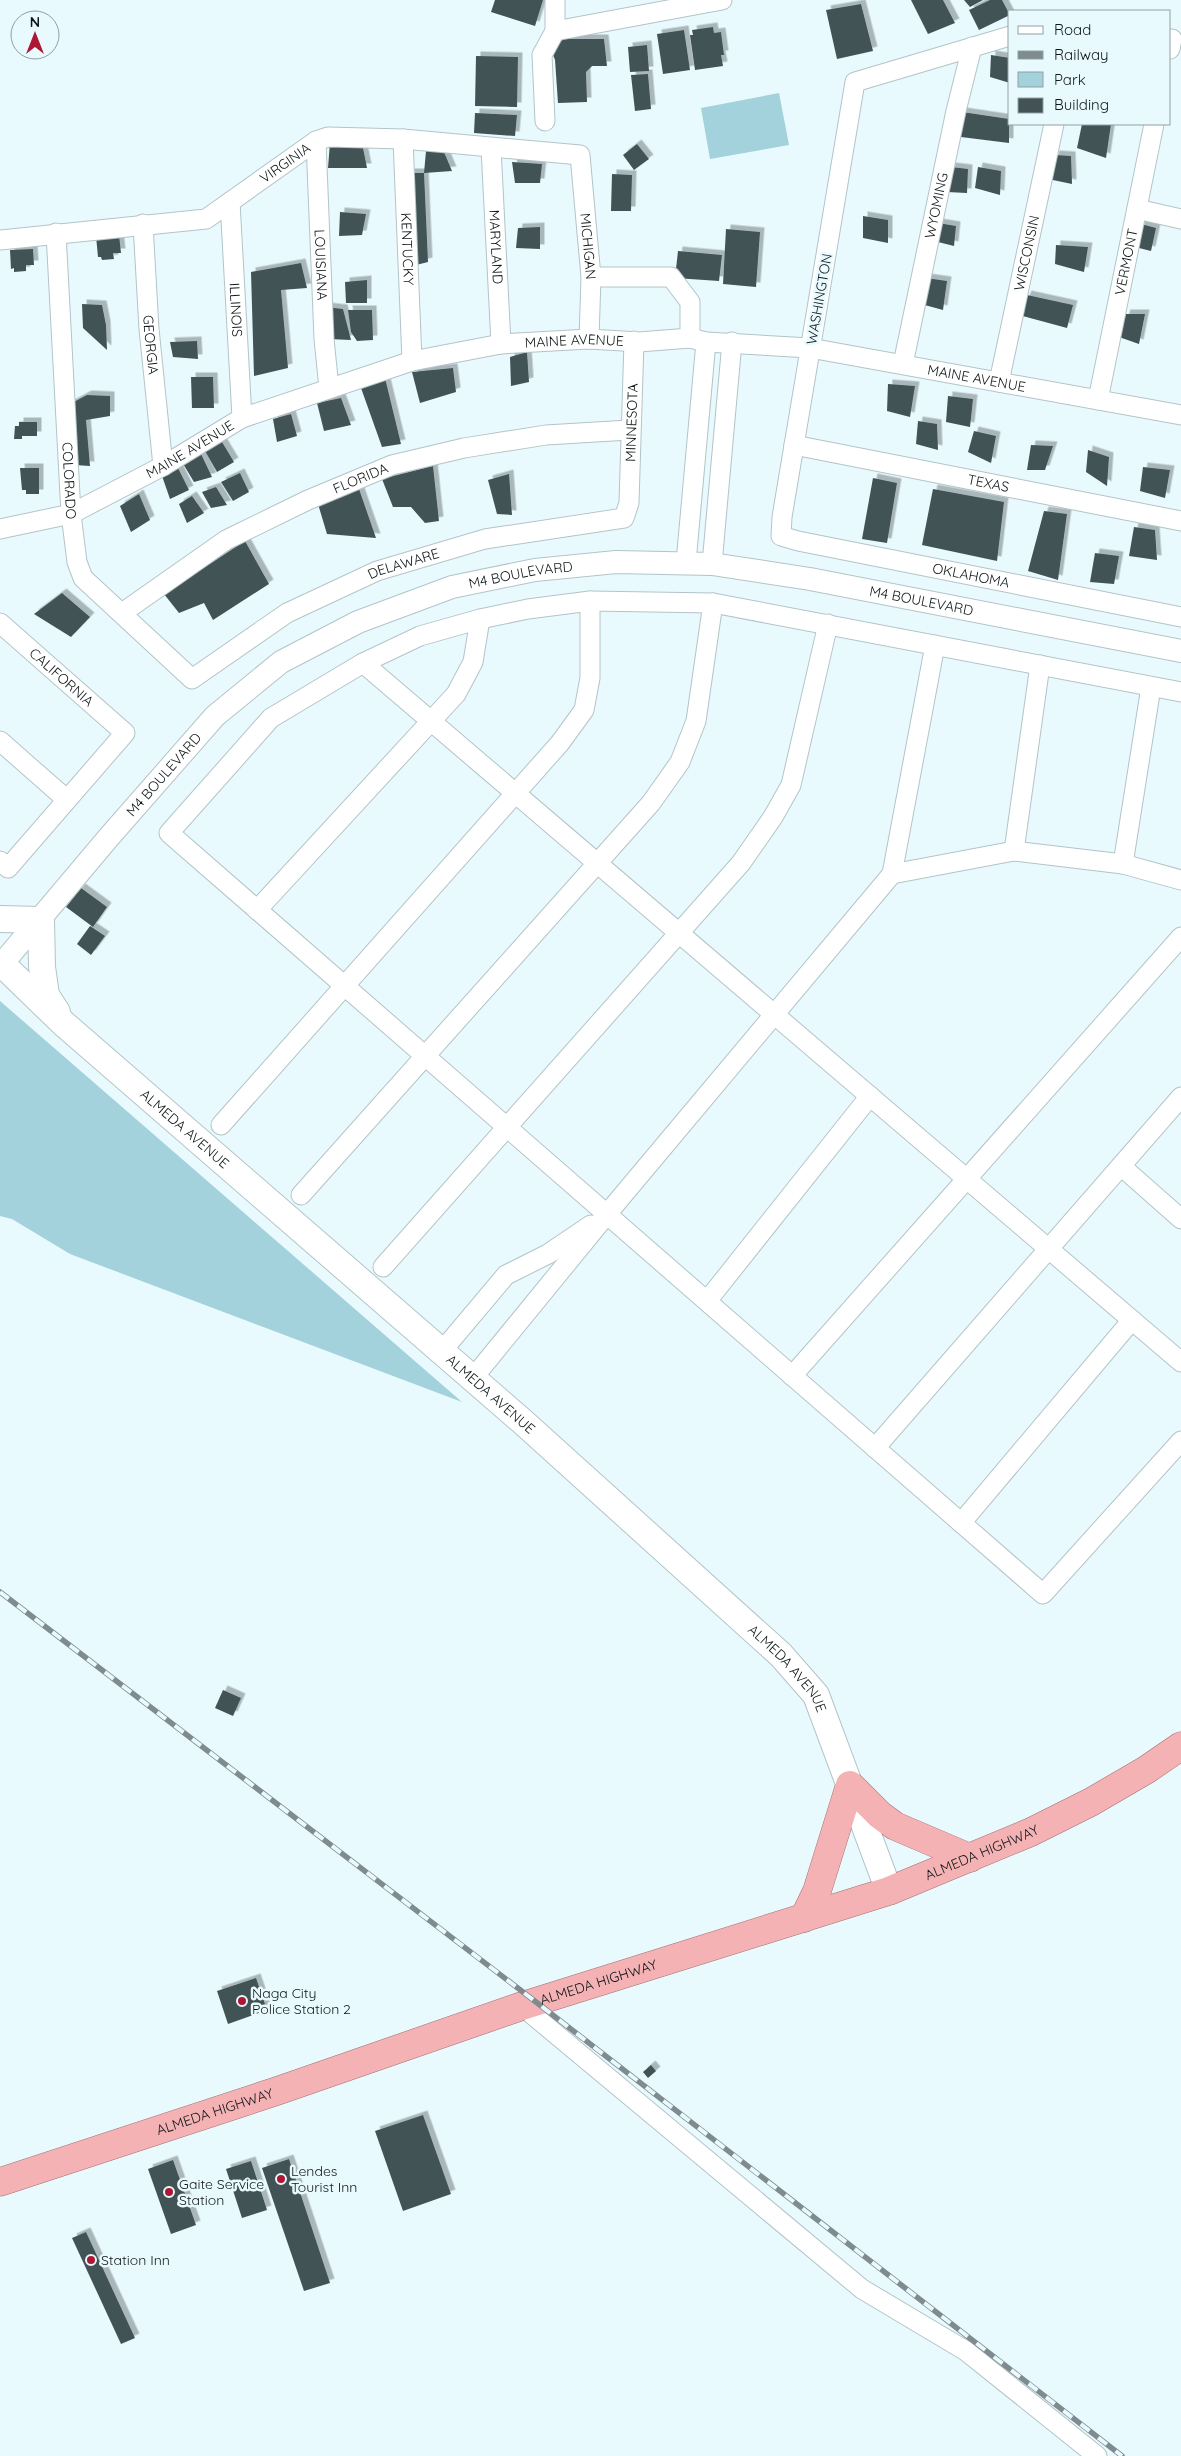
<svg xmlns="http://www.w3.org/2000/svg" width="1181" height="2456" font-family="Quicksand,sans-serif">
<defs>
<filter id="shadow"><feDropShadow dx="4.5" dy="-4.5" stdDeviation="0" flood-color="#0004"/></filter>
</defs>
<rect width="100%" height="100%" fill="#e8fafe"/>
<g fill="#a3d1dc">
<polygon points="779,93 789,145 710,159 701,108"/>
<polygon points="0,1001 462,1402 70,1254 12,1219 0,1216"/>
</g>
<g fill="#435255" filter="url(#shadow)">
<polygon points="495,0 543,0 535,26 491,12"/>
<polygon points="911,0 943,0 955,23 928,34"/>
<polygon points="964,0 983,0 970,7"/>
<polygon points="990,0 1002,0 1010,15 979,30 969,10"/>
<polygon points="861,4 873,51 837,59 826,10"/>
<polygon points="713,27 714,33 721,32 724,55 721,55 723,66 695,70 690,35 693,35 692,30"/>
<polygon points="684,30 690,70 663,74 657,34"/>
<polygon points="563,39 604,39 607,66 592,66 586,72 587,102 558,103 555,60 552,52"/>
<polygon points="647,45 649,71 630,72 628,47"/>
<polygon points="991,55 1010,58 1010,83 990,77"/>
<polygon points="476,56 518,57 517,107 475,106"/>
<polygon points="648,74 651,109 635,111 631,75"/>
<polygon points="962,112 1009,119 1009,143 961,137"/>
<polygon points="475,113 517,115 515,136 474,133"/>
<polygon points="1082,124 1111,124 1106,158 1077,148"/>
<polygon points="330,142 363,148 367,168 328,168"/>
<polygon points="637,144 649,159 634,170 623,155"/>
<polygon points="426,151 444,152 452,171 424,173"/>
<polygon points="1055,155 1071,156 1072,184 1048,179"/>
<polygon points="512,162 542,164 540,183 515,183"/>
<polygon points="951,167 968,169 967,193 947,192"/>
<polygon points="978,167 1001,171 1000,195 975,188"/>
<polygon points="410,173 424,173 428,262 412,266"/>
<polygon points="612,174 632,175 631,211 611,211"/>
<polygon points="340,212 366,214 362,235 339,236"/>
<polygon points="863,216 888,220 888,243 863,238"/>
<polygon points="938,223 956,226 954,246 934,241"/>
<polygon points="1141,224 1156,228 1151,251 1135,247"/>
<polygon points="540,227 540,249 516,248 518,228"/>
<polygon points="726,229 760,232 756,287 723,284"/>
<polygon points="119,235 121,253 113,253 114,259 102,260 101,257 98,257 96,236"/>
<polygon points="1056,245 1088,247 1084,272 1055,264"/>
<polygon points="33,249 34,265 26,265 26,271 14,272 14,268 11,269 10,250"/>
<polygon points="678,251 722,255 719,281 675,278"/>
<polygon points="301,263 307,288 281,290 288,368 254,376 251,272"/>
<polygon points="926,278 947,281 943,310 921,304"/>
<polygon points="367,280 367,303 346,303 345,282"/>
<polygon points="1027,295 1073,305 1067,328 1019,315"/>
<polygon points="82,304 102,305 106,325 107,350 83,328"/>
<polygon points="326,307 343,309 351,340 328,339"/>
<polygon points="348,310 372,310 373,340 357,341 351,332"/>
<polygon points="1126,314 1145,314 1139,344 1119,337"/>
<polygon points="197,341 198,359 173,357 170,342"/>
<polygon points="527,352 529,382 511,386 510,357"/>
<polygon points="453,368 456,392 420,403 412,372"/>
<polygon points="191,377 213,377 214,408 192,408"/>
<polygon points="385,378 401,444 382,447 361,388"/>
<polygon points="888,384 915,386 910,417 887,411"/>
<polygon points="87,395 110,396 110,416 86,420 90,466 75,465 70,404"/>
<polygon points="948,396 973,399 970,427 946,422"/>
<polygon points="341,398 351,425 324,431 317,403"/>
<polygon points="291,414 297,436 277,442 273,419"/>
<polygon points="918,421 937,424 938,450 916,444"/>
<polygon points="19,422 37,422 37,436 22,436 22,439 14,439 15,426 19,426"/>
<polygon points="974,431 996,436 991,463 968,452"/>
<polygon points="222,442 234,462 217,472 205,451"/>
<polygon points="1031,445 1053,446 1045,470 1027,470"/>
<polygon points="1088,450 1109,457 1107,486 1086,472"/>
<polygon points="201,454 212,477 194,482 182,462"/>
<polygon points="433,466 439,521 425,523 411,507 393,507 382,479"/>
<polygon points="1143,467 1170,470 1165,498 1140,491"/>
<polygon points="20,468 39,468 39,494 26,494 26,490 22,490"/>
<polygon points="178,468 189,490 170,499 161,473"/>
<polygon points="240,473 249,492 233,501 221,482"/>
<polygon points="509,474 512,515 497,514 488,480"/>
<polygon points="873,478 897,483 887,543 862,539"/>
<polygon points="216,487 227,505 211,508 202,492"/>
<polygon points="359,489 376,538 327,534 318,504"/>
<polygon points="933,489 1004,502 997,561 922,545"/>
<polygon points="139,494 150,520 131,532 120,506"/>
<polygon points="192,496 204,513 187,523 179,504"/>
<polygon points="1044,511 1067,514 1058,580 1028,571"/>
<polygon points="1134,527 1155,530 1157,560 1129,556"/>
<polygon points="245,541 269,584 213,620 204,603 179,613 164,594"/>
<polygon points="1095,553 1119,556 1114,584 1090,582"/>
<polygon points="62,593 90,617 71,637 34,614"/>
<polygon points="81,888 107,907 93,927 66,907"/>
<polygon points="90,926 105,936 91,955 77,944"/>
<polygon points="223,1690 241,1698 233,1716 215,1708"/>
<polygon points="256,1978 267,2010 228,2024 217,1991"/>
<polygon points="651,2065 656,2071 648,2078 643,2072"/>
<polygon points="423,2115 451,2194 403,2211 375,2131"/>
<polygon points="289,2159 330,2283 304,2291 262,2168"/>
<polygon points="173,2160 196,2225 171,2234 148,2169"/>
<polygon points="251,2161 267,2210 242,2218 226,2169"/>
<polygon points="86,2232 135,2338 121,2344 72,2238"/>
</g>
<g fill="none" stroke-linecap="round" stroke-linejoin="round">
<defs>
<g id="minor">
<polyline points="555,31 722,0"/>
<path id="s1" d="M 1010,36 L 855,82 L 782,517 L 781,536 L 798,541 L 1181,617"/>
<polyline points="1170,39 1172,39 1170,49"/>
<polyline points="545,121 542,55 555,31 555,0"/>
<path id="s2" d="M 403,139 L 412,361"/>
<path id="s3" d="M 316,141 L 324,339 L 329,388"/>
<path id="s4" d="M 491,148 L 501,344"/>
<path id="s5" d="M 230,202 L 242,418"/>
<polyline points="1137,209 1181,219"/>
<path id="s6" d="M 143,224 L 149,329 L 163,466"/>
<path id="s7" d="M 56,233 L 71,514 L 77,562 L 83,578 L 192,679 L 287,613 L 377,571 L 485,539 L 624,518 L 629,503 L 634,341"/>
<path id="s8" d="M 0,240 L 206,219 L 316,141 L 328,137 L 403,139 L 580,155 L 591,277 L 589,339"/>
<polyline points="591,277 671,277 690,302 690,338"/>
<path id="s9" d="M 903,364 L 956,111 L 972,47"/>
<path id="s10" d="M 999,382 L 1054,124"/>
<path id="s11" d="M 1098,400 L 1154,124"/>
<path id="s12" d="M 794,445 L 1181,521"/>
<path id="s13" d="M 0,529 L 71,514 L 163,466 L 242,418 L 412,361 L 501,344 L 589,339 L 639,342 L 690,338 L 706,342 L 810,348 L 1181,415"/>
<polyline points="686,562 706,342"/>
<polyline points="712,564 732,342"/>
<path id="s14" d="M 122,613 L 226,540 L 308,500 L 392,465 L 464,448 L 546,435 L 629,430"/>
<path id="s15" d="M 0,623 L 125,733 L 8,868 L 0,861"/>
<polyline points="363,663 1181,1362"/>
<polyline points="1181,692 713,603 590,601 528,609 480,619 420,636 363,663 271,718 169,833 1043,1594 1181,1441"/>
<polyline points="0,741 66,799"/>
<polyline points="1014,851 1040,665"/>
<polyline points="1123,864 1151,687"/>
<polyline points="892,874 1014,851 1123,864 1181,880"/>
<polyline points="257,910 456,694 473,662 480,619"/>
<polyline points="221,1125 560,743 584,710 590,678 590,601"/>
<polyline points="1121,1166 1181,1219"/>
<polyline points="301,1195 651,803 680,762 696,721 713,603"/>
<polyline points="383,1267 741,863 773,817 791,785 828,624"/>
<polyline points="707,1301 870,1096"/>
<polyline points="442,1351 506,1275 548,1254 591,1225"/>
<polyline points="792,1376 1181,937"/>
<polyline points="473,1378 607,1214 892,874 935,645"/>
<polyline points="875,1448 1181,1097"/>
<polyline points="961,1523 1132,1320"/>
<polyline points="522,2006 862,2289 966,2351 1097,2456"/>
</g>
<g id="tertiary">
<path id="s16" d="M 2,964 L 109,837 L 215,716 L 281,662 L 358,622 L 452,587 L 535,570 L 616,562 L 712,564 L 810,579 L 1181,651"/>
</g>
<g id="secondary">
<polyline points="0,919 41,920 42,967 46,995 57,1012"/>
<path id="s17" d="M 0,962 L 64,1024 L 523,1422 L 781,1655 L 816,1695 L 889,1891"/>
</g>
<g id="trunk">
<polyline points="804,1918 817,1891 850,1785 880,1815 895,1826 970,1858"/>
<path id="s18" d="M 0,2182 L 277,2091 L 522,2006 L 889,1891 L 1031,1832 L 1091,1802 L 1146,1770 L 1181,1746"/>
</g>
</defs>
<use href="#minor" stroke="#b3c4c8" stroke-width="21"/>
<use href="#tertiary" stroke="#b3c4c8" stroke-width="24"/>
<use href="#secondary" stroke="#b3c4c8" stroke-width="28"/>
<use href="#trunk" stroke="#a36f71" stroke-width="29"/>
<use href="#minor" stroke="#fff" stroke-width="19"/>
<use href="#tertiary" stroke="#fff" stroke-width="22"/>
<use href="#secondary" stroke="#fff" stroke-width="26"/>
<use href="#trunk" stroke="#f4b2b4" stroke-width="28"/>
<defs>
<polyline id="rail" points="0,1592 536,2002 1122,2456"/>
</defs>
<use href="#rail" stroke="#7f8b8e" stroke-width="5.5"/>
<use href="#rail" stroke="#e8fafe" stroke-width="4" stroke-dasharray="11" stroke-linecap="butt"/>
</g>
<g fill="#ad1736" stroke="#e8fafe" stroke-width="2">
<circle cx="242" cy="2001" r="5"/>
<circle cx="281" cy="2179" r="5"/>
<circle cx="169" cy="2192" r="5"/>
<circle cx="91" cy="2260" r="5"/>
</g>
<g text-anchor="middle" dominant-baseline="central" stroke-width="5" stroke-linejoin="round" paint-order="stroke">
<g font-size="14" fill="#111719" stroke="#e8fafe">
<text stroke="none"><textPath href="#s8" startOffset="304">VIRGINIA</textPath></text>
<text stroke="none"><textPath href="#s9" startOffset="162">WYOMING</textPath></text>
<text stroke="none"><textPath href="#s4" startOffset="99">MARYLAND</textPath></text>
<text stroke="none"><textPath href="#s8" startOffset="699">MICHIGAN</textPath></text>
<text stroke="none"><textPath href="#s2" startOffset="110">KENTUCKY</textPath></text>
<text stroke="none"><textPath href="#s10" startOffset="132">WISCONSIN</textPath></text>
<text stroke="none"><textPath href="#s11" startOffset="141">VERMONT</textPath></text>
<text stroke="none"><textPath href="#s3" startOffset="124">LOUISIANA</textPath></text>
<text transform="translate(819 299) rotate(-80)">WASHINGTON</text>
<text stroke="none"><textPath href="#s5" startOffset="108">ILLINOIS</textPath></text>
<text stroke="none"><textPath href="#s13" startOffset="612">MAINE AVENUE</textPath></text>
<text stroke="none"><textPath href="#s6" startOffset="121">GEORGIA</textPath></text>
<text stroke="none"><textPath href="#s13" startOffset="1018">MAINE AVENUE</textPath></text>
<text stroke="none"><textPath href="#s7" startOffset="1060">MINNESOTA</textPath></text>
<text stroke="none"><textPath href="#s13" startOffset="208">MAINE AVENUE</textPath></text>
<text stroke="none"><textPath href="#s14" startOffset="275">FLORIDA</textPath></text>
<text stroke="none"><textPath href="#s7" startOffset="248">COLORADO</textPath></text>
<text stroke="none"><textPath href="#s12" startOffset="198">TEXAS</textPath></text>
<text stroke="none"><textPath href="#s7" startOffset="738">DELAWARE</textPath></text>
<text stroke="none"><textPath href="#s16" startOffset="669">M4 BOULEVARD</textPath></text>
<text stroke="none"><textPath href="#s1" startOffset="816">OKLAHOMA</textPath></text>
<text stroke="none"><textPath href="#s16" startOffset="1074">M4 BOULEVARD</textPath></text>
<text stroke="none"><textPath href="#s15" startOffset="82">CALIFORNIA</textPath></text>
<text stroke="none"><textPath href="#s16" startOffset="249">M4 BOULEVARD</textPath></text>
<text stroke="none"><textPath href="#s17" startOffset="249">ALMEDA AVENUE</textPath></text>
<text stroke="none"><textPath href="#s17" startOffset="654">ALMEDA AVENUE</textPath></text>
<text stroke="none"><textPath href="#s17" startOffset="1059">ALMEDA AVENUE</textPath></text>
<text stroke="none"><textPath href="#s18" startOffset="1036">ALMEDA HIGHWAY</textPath></text>
<text stroke="none"><textPath href="#s18" startOffset="631">ALMEDA HIGHWAY</textPath></text>
<text stroke="none"><textPath href="#s18" startOffset="226">ALMEDA HIGHWAY</textPath></text>
</g>
<g font-size="14" fill="#111719" stroke="#e8fafe" text-anchor="start">
<text x="252" y="1993">Naga City<tspan x="252" dy="16">Police Station 2</tspan></text>
<text x="291" y="2171">Lendes<tspan x="291" dy="16">Tourist Inn</tspan></text>
<text x="179" y="2184">Gaite Service<tspan x="179" dy="16">Station</tspan></text>
<text x="101" y="2260">Station Inn</text>
</g>
</g>
<rect x="1008" y="10" width="162" height="115" fill="#e8fafe" stroke="#929fa2"/>
<rect x="1018" y="26" width="25" height="8" fill="#ffffff" stroke="#929fa2"/>
<text x="1054" y="35" font-size="15" fill="#111719">Road</text>
<rect x="1018" y="51" width="25" height="8" fill="#7f8b8e" stroke="#929fa2"/>
<text x="1054" y="60" font-size="15" fill="#111719">Railway</text>
<rect x="1018" y="72" width="25" height="15" fill="#a3d1dc" stroke="#929fa2"/>
<text x="1054" y="85" font-size="15" fill="#111719">Park</text>
<rect x="1018" y="98" width="25" height="15" fill="#435255" stroke="#929fa2"/>
<text x="1054" y="110" font-size="15" fill="#111719">Building</text>
<g transform="translate(35 35)"><circle r="24" fill="#e8fafe" stroke="#929fa2"/>
<path d="M0-4L9 19L0 12L-9 19Z" fill="#ad1736"/>
<text y="-8" font-size="14" font-weight="bold" text-anchor="middle" fill="#111719">N</text>
</g>
</svg>
